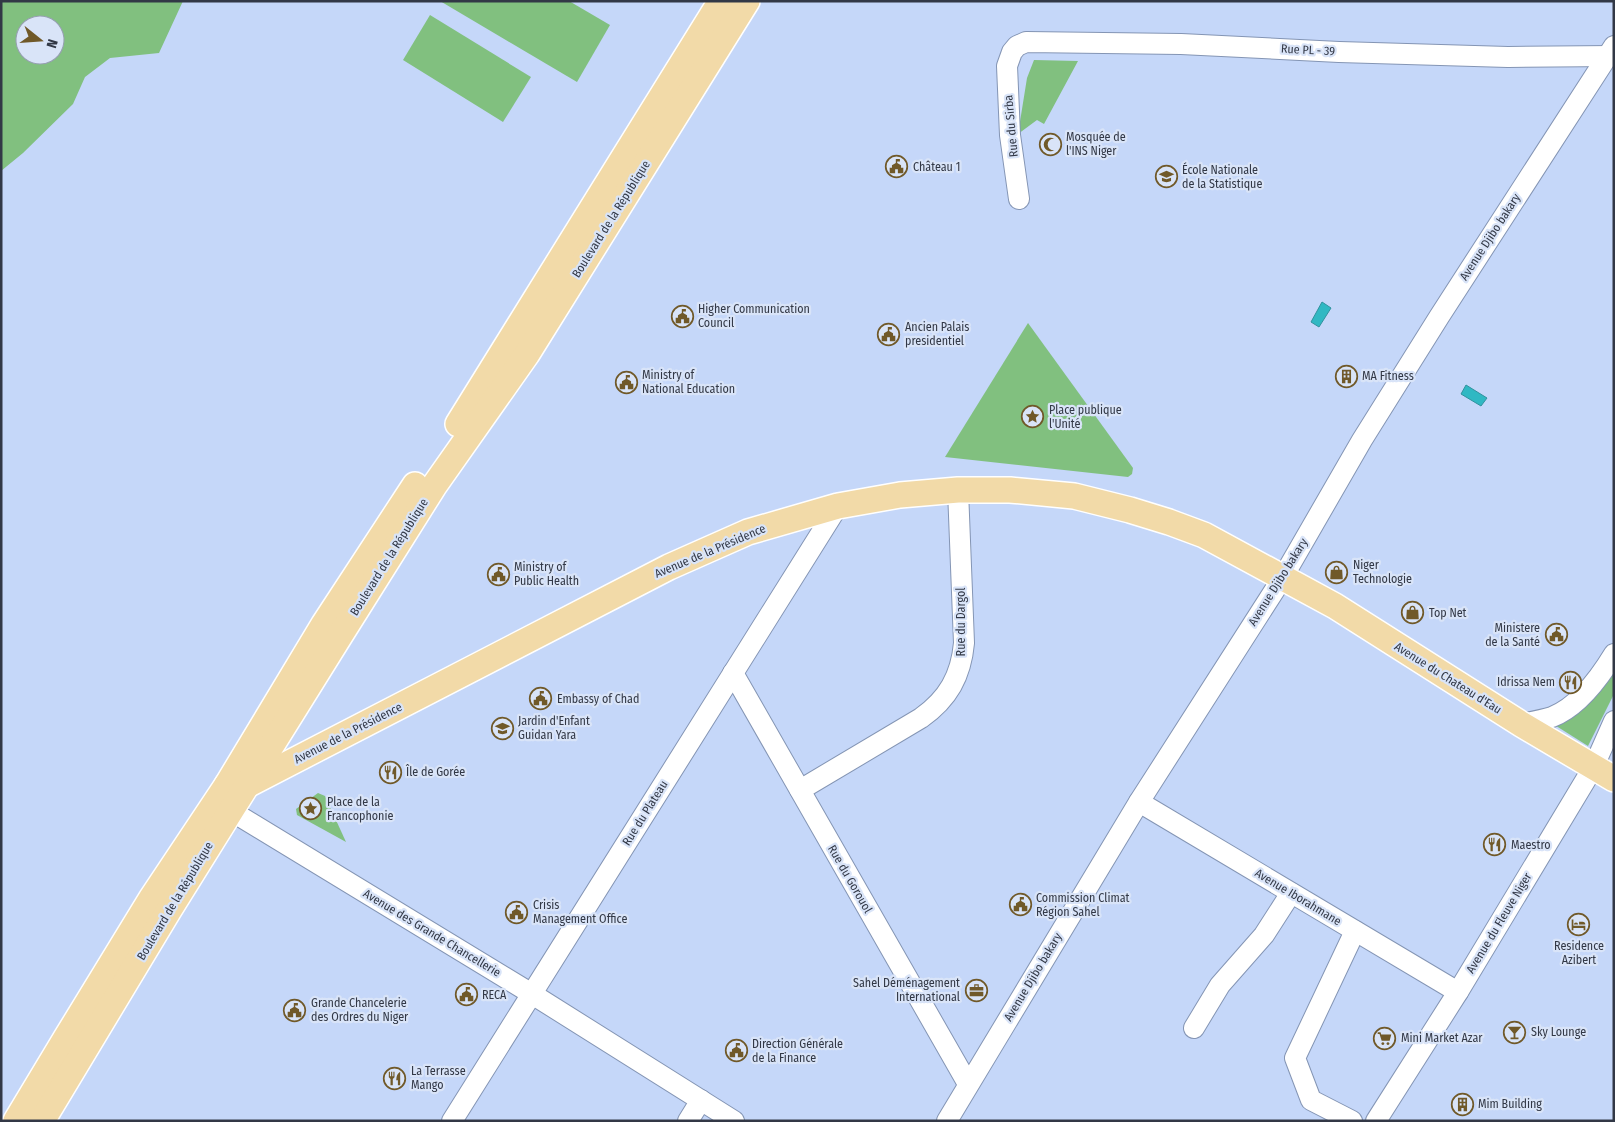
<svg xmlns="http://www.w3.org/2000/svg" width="1615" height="1122" font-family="'Fira Sans Condensed',sans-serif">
<rect width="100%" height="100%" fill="#c5d7f9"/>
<g fill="#81c07f" fill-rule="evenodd">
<path d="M 1,1 L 183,1 L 159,53 L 110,58 L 85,77 L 73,104 L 23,153 L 1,171 ZM 25,25 L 55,25 L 55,55 L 25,55 Z"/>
<polygon points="440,1 569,1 610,25 577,82"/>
<polygon points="430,15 531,77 503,122 403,60"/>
<polygon points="1034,60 1078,61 1044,124 1037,120 1018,134 1027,78"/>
<polygon points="1028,323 1133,468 1132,474 1128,477 945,457"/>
<polygon points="1614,665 1614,694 1588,746 1553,724"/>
<polygon points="318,793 325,796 346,842 297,815 296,809"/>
</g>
<g fill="#30b8c3" stroke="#31929e">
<polygon points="1322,302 1331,308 1319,327 1311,322"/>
<polygon points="1466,385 1487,398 1481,406 1461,394"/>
</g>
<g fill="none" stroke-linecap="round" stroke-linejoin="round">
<defs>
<g id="minor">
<polyline points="1019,199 1010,135 1007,66 1012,52 1017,46 1026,42 1181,44 1339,52 1508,57 1614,56"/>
<polyline points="733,673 968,1084"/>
<path d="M 1521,724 C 1531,722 1542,720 1552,717 C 1578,707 1600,677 1614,654"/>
<path d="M 800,790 L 921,718 C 948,699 961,676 964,643 L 958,490"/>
<polyline points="1139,802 1458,992"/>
<polyline points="218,803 532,994 734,1121"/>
<polyline points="1194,1028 1220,985 1264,935 1291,893"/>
<polyline points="452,1121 838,506"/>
<polyline points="688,1121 701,1100"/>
<polyline points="947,1121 1139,802 1283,577 1362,440 1439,317 1614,46"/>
<polyline points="1352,1121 1311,1100 1295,1058 1355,931"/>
<polyline points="1376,1121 1458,992 1594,766 1614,721"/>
</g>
<g id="major">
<polyline points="458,424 721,1"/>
<polyline points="227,785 247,785 669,567 748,532 838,506 900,495 958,490 1010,490 1074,496 1130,510 1169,522 1204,535 1335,606 1521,724 1614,779"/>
<polyline points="16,1121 66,1038 151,899 227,785 324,624 415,485"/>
<polyline points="42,1121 169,910 341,634 434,486 527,354 747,1"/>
</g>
</defs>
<use href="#minor" stroke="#8495b4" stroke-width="22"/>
<use href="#major" stroke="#fff" stroke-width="28"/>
<use href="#minor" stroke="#fff" stroke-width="20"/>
<use href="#major" stroke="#f2daa8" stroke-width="25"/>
</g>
<defs>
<symbol id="mosque-ring" viewBox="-11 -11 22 22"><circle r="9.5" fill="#d9e4f8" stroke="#705929" stroke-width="1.5"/><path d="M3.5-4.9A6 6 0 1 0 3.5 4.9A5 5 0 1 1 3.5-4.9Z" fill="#705929"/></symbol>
<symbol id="civic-ring" viewBox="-11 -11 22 22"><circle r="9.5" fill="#d9e4f8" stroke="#705929" stroke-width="1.5"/><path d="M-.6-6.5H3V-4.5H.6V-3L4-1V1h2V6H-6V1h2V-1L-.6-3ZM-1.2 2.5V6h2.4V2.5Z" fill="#705929"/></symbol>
<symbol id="university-ring" viewBox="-11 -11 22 22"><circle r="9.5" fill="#d9e4f8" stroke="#705929" stroke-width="1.5"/><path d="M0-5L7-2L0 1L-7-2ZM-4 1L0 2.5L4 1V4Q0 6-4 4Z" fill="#705929"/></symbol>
<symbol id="building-ring" viewBox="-11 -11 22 22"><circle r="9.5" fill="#d9e4f8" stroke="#705929" stroke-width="1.5"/><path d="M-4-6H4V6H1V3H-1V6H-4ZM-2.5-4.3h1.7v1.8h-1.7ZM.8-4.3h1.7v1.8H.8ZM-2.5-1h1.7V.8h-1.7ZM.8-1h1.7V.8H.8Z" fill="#705929"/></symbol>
<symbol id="sight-ring" viewBox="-11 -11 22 22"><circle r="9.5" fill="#d9e4f8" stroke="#705929" stroke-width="1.5"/><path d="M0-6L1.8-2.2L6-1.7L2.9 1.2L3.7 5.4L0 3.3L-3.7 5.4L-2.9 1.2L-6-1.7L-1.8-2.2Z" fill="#705929"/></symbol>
<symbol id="shop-ring" viewBox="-11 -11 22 22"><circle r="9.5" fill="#d9e4f8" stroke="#705929" stroke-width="1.5"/><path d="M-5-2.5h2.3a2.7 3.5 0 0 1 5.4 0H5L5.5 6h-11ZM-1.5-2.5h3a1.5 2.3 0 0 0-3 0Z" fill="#705929"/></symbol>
<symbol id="restaurant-ring" viewBox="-11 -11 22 22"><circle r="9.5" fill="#d9e4f8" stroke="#705929" stroke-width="1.5"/><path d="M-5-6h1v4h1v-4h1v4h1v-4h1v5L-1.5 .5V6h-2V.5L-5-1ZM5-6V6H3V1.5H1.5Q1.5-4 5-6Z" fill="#705929"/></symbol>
<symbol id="school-ring" viewBox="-11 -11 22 22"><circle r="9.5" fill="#d9e4f8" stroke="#705929" stroke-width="1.5"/><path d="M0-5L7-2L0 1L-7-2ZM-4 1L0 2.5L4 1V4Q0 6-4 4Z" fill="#705929"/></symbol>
<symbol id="hotel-ring" viewBox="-11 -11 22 22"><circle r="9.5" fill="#d9e4f8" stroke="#705929" stroke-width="1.5"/><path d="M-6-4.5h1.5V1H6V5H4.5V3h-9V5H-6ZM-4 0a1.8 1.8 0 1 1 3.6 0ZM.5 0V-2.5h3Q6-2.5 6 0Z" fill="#705929"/></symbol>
<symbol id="office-ring" viewBox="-11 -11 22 22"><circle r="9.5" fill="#d9e4f8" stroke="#705929" stroke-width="1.5"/><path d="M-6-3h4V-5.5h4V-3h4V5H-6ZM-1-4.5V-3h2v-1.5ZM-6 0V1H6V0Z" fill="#705929"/></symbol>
<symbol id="bar-ring" viewBox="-11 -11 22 22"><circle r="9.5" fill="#d9e4f8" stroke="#705929" stroke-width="1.5"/><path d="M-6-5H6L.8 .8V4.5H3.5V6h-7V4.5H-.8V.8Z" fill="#705929"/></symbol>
<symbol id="supermarket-ring" viewBox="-11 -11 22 22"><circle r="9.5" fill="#d9e4f8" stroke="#705929" stroke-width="1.5"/><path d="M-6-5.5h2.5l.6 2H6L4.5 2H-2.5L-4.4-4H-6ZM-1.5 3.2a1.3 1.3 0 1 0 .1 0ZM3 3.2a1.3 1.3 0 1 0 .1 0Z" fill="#705929"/></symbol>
</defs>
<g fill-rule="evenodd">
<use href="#mosque-ring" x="1038" y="132" width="25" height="25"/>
<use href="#civic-ring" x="884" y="154" width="25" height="25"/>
<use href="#university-ring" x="1154" y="164" width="25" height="25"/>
<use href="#civic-ring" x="670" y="304" width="25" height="25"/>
<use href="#civic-ring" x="876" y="322" width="25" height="25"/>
<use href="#building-ring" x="1334" y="364" width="25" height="25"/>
<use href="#civic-ring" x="614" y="370" width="25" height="25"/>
<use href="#sight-ring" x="1020" y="404" width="25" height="25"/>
<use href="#shop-ring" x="1324" y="560" width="25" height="25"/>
<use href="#civic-ring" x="486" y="562" width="25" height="25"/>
<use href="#shop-ring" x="1400" y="600" width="25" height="25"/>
<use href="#civic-ring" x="1544" y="622" width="25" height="25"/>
<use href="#restaurant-ring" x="1558" y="670" width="25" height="25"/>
<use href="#civic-ring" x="528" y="686" width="25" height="25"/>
<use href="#school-ring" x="490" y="716" width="25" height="25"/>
<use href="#restaurant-ring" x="378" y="760" width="25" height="25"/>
<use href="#sight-ring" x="298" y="796" width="25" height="25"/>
<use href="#restaurant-ring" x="1482" y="832" width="25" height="25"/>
<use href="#civic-ring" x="1008" y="892" width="25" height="25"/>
<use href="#civic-ring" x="504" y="900" width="25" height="25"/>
<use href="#hotel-ring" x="1566" y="912" width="25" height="25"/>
<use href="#office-ring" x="964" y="978" width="25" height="25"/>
<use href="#civic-ring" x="454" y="982" width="25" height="25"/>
<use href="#civic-ring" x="282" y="998" width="25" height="25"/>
<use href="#bar-ring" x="1502" y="1020" width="25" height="25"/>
<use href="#supermarket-ring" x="1372" y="1026" width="25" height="25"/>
<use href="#civic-ring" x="724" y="1038" width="25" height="25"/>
<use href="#restaurant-ring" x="382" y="1066" width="25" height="25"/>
<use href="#building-ring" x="1450" y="1092" width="25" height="25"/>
</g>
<g text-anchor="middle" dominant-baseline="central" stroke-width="4.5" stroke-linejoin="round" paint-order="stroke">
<g font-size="12" fill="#323846" stroke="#d9e4f8">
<text transform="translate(1308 50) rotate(3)">Rue PL - 39</text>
<text transform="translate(1011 126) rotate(-95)">Rue du Sirba</text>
<text transform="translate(611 219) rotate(-58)">Boulevard de la République</text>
<text transform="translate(1490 237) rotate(-57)">Avenue Djibo bakary</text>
<text transform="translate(710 551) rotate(-23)">Avenue de la Présidence</text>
<text transform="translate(389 557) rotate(-58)">Boulevard de la République</text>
<text transform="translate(1278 582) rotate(-58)">Avenue Djibo bakary</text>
<text transform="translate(961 622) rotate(-90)">Rue du Dargol</text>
<text transform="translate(1448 678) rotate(32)">Avenue du Chateau d'Eau</text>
<text transform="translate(348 733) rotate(-27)">Avenue de la Présidence</text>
<text transform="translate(645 813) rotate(-58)">Rue du Plateau</text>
<text transform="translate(850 879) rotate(60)">Rue du Gorouol</text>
<text transform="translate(1298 897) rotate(31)">Avenue Iborahmane</text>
<text transform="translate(175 901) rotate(-59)">Boulevard de la République</text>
<text transform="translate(1499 923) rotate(-59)">Avenue du Fleuve Niger</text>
<text transform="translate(432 933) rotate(31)">Avenue des Grande Chancellerie</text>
<text transform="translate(1033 977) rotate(-59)">Avenue Djibo bakary</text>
</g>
<g font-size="12" fill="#323846" stroke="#d9e4f8" text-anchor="start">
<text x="1066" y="137">Mosquée de<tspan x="1066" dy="14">l'INS Niger</tspan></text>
<text x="913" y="167">Château 1</text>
<text x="1182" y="170">École Nationale<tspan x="1182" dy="14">de la Statistique</tspan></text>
<text x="698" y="309">Higher Communication<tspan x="698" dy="14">Council</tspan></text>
<text x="905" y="327">Ancien Palais<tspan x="905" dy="14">presidentiel</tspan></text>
<text x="642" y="375">Ministry of<tspan x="642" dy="14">National Education</tspan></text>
<text x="1362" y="376">MA Fitness</text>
<text x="1049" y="410">Place publique<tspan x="1049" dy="14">l'Unité</tspan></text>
<text x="1353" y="565">Niger<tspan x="1353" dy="14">Technologie</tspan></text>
<text x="514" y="567">Ministry of<tspan x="514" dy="14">Public Health</tspan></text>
<text x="1429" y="613">Top Net</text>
<text x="1540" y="628" text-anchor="end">Ministere<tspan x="1540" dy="14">de la Santé</tspan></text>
<text x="1555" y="682" text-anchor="end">Idrissa Nem</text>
<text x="557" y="699">Embassy of Chad</text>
<text x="518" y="721">Jardin d'Enfant<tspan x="518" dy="14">Guidan Yara</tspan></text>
<text x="406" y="772">Île de Gorée</text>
<text x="327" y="802">Place de la<tspan x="327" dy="14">Francophonie</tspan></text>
<text x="1511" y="845">Maestro</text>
<text x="1036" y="898">Commission Climat<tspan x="1036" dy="14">Région Sahel</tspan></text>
<text x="533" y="905">Crisis<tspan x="533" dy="14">Management Office</tspan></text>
<text x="1579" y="946" text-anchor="middle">Residence<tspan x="1579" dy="14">Azibert</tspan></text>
<text x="960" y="983" text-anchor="end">Sahel Déménagement<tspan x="960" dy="14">International</tspan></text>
<text x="482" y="995">RECA</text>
<text x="311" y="1003">Grande Chancelerie<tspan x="311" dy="14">des Ordres du Niger</tspan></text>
<text x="1531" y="1032">Sky Lounge</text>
<text x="1401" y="1038">Mini Market Azar</text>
<text x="752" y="1044">Direction Générale<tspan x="752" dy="14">de la Finance</tspan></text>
<text x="411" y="1071">La Terrasse<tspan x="411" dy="14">Mango</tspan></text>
<text x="1478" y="1104">Mim Building</text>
</g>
</g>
<rect width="1615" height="1122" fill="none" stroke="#323846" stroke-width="5"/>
<g transform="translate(40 40) rotate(107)"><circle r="24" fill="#d9e4f8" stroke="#969fb1"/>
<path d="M0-4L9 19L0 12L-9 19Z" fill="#705929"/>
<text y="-8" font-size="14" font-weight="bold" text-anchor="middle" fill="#323846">N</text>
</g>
</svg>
